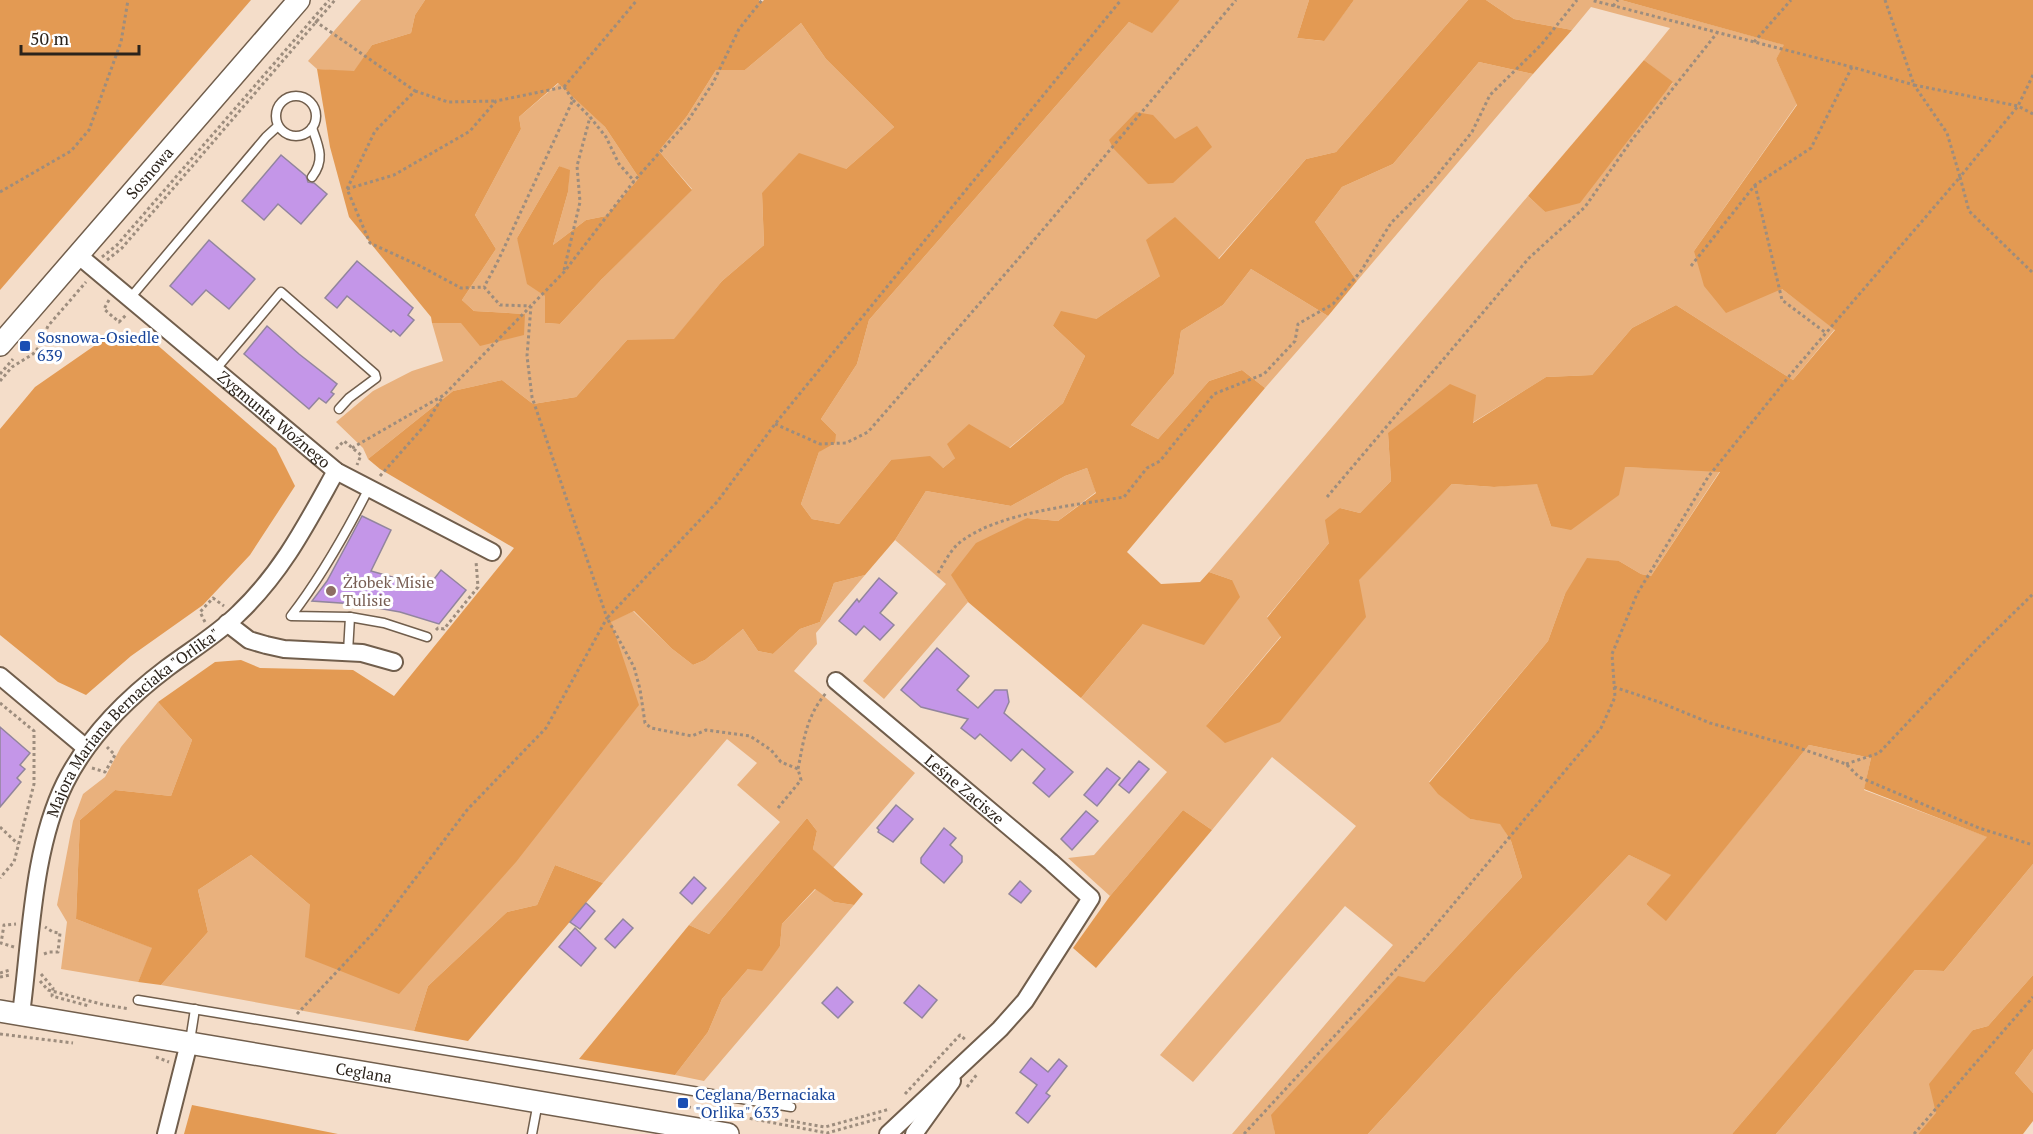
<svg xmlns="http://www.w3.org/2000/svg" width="2033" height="1134" font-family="'PT Serif',serif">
<rect width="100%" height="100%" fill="#f4ddc9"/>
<g fill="#e9b17d">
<polygon points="361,0 425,0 415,15 411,33 372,45 354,72 317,69 308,61"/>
<polygon points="1180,0 1309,0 1297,38 1323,41 1354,0 1468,0 1336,152 1306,159 1218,259 1160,276 1096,319 1053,326 1085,356 1063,403 1009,448 955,458 943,468 891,460 839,524 812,519 801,504 819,452 836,434 821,419 857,364 869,320 1129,22 1152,32"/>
<polygon points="1486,0 1621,0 1785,45 1776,59 1797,104 1694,251 1782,289 1835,329 1793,380 1676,305 1632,328 1592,375 1546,377 1472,423 1388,433 1391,481 1360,513 1340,508 1329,543 1267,617 1281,636 1206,726 1358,580 1452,484 1494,487 1537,483 1551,526 1625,467 1720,471 1651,576 1641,574 1619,561 1565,594 1548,641 1429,782 1470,819 1500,823 1511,841 1522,877 1424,982 1272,1115 1275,1134 1232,1134 1393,945 1345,906 1193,1082 1160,1055 1356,826 1272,757 1212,830 1183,810 1110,896 1068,858 1094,855 1167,772 1081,698 1143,624 1232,580 1209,572 1528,196 1545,212 1673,83 1644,60 1670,28 1591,7 1572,30 1514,19"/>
<polygon points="801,23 826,59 894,127 846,169 762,193 764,245 722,281 674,340 627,340 576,397 533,404 502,380 453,391 368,459 363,448 336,422 373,391 412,371 443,361 432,323 461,323 525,314 474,311 462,300 496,249 475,215 521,129 519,117 559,83 605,127 639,178 606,216 586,220 553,245 568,192 569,171 559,166 517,238 545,296 545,323 560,324 601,280 692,189 659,151 687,116 716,70 745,70"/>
<polygon points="1479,62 1533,74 1357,281 1315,222 1342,187 1393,164"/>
<polygon points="1251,269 1328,316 1265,388 1242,370 1209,381 1158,439 1131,425 1174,374 1181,331 1223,305"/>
<polygon points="1087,468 1096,492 1058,521 1027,518 952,575 968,602 884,699 863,681 946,584 895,540 926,491 1011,506 1065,476"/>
<polygon points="865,575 816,633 817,644 794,671 915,773 833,868 813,849 817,831 807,818 709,934 689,925 780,822 737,785 757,763 727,739 603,883 555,865 537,905 507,912 428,986 414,1031 161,985 208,932 198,890 251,855 310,905 610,622 633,611 671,648 693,665 705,660 743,629 758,651 773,654 800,629 820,622 834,583"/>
<polygon points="158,702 192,740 171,796 115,790 80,820 76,919 153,948 138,982 61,969 67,922 57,905 73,821 83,794 105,777 121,747"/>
<polygon points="1809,745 1871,758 1864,790 1988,837 1732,1134 1368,1134 1515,974 1629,855 1672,875 1646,904 1666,920"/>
<polygon points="2033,864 2033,975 1988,1026 1973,1030 1937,1113 1918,1134 1776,1134 1915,970 1944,971"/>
<polygon points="816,889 834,902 854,905 704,1081 675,1075 708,1032 722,999 748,969 780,946 782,924"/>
<polygon points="2033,1049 2033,1093 2015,1073"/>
</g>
<g fill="#e39a53">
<polygon points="0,0 251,0 0,290"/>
<polygon points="425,0 759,0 761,3 764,0 1180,0 1152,33 1129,22 869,320 857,364 821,419 836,434 835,443 819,452 801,504 812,519 839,524 891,460 930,456 943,468 955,458 947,444 969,424 1010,448 1063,403 1085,356 1053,326 1061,311 1096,319 1160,276 1146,240 1175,217 1219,259 1306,159 1336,152 1468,0 1486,0 1514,19 1572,30 1533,74 1479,62 1393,164 1342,187 1315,222 1357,281 1328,316 1251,269 1223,305 1181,331 1174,374 1131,425 1158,439 1209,381 1242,370 1265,388 1127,552 1161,584 1200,582 1209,572 1232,580 1240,597 1204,645 1143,624 1081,698 968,602 951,575 976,543 1027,518 1058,521 1096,493 1087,468 1065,476 1011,506 926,491 895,540 865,575 834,583 820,622 800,629 773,654 758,651 743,629 705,660 693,665 671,648 634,611 611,622 639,705 516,862 399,994 305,957 310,905 251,855 198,890 208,932 161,985 138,982 152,948 76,919 80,820 115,790 171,796 192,740 158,702 215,662 241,660 260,668 353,670 394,696 514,548 380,469 368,459 453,391 502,380 533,404 576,397 627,340 674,339 722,281 764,245 762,193 799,153 846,169 894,127 826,59 801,23 745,70 716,70 687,116 659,151 692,190 601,280 560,324 545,323 545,296 527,284 517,238 559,166 570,170 568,192 553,245 586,220 606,216 639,178 605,127 558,83 519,117 521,129 475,215 496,249 462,300 474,311 525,314 524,335 480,346 461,323 432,323 431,317 349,217 330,147 317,69 354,71 372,45 411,33 415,15"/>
<polygon points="1309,0 1354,0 1324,41 1297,38"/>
<polygon points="1621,0 2033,0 2033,864 1944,971 1915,970 1776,1134 1732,1134 1987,837 1864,789 1871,758 1809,745 1666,921 1646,904 1671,875 1629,855 1515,974 1368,1134 1275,1134 1271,1115 1398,976 1424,982 1522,877 1511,841 1500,824 1470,819 1438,794 1429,783 1548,641 1565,594 1587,558 1619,561 1641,574 1651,576 1720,472 1625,467 1619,495 1571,530 1551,526 1537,484 1494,487 1452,484 1359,580 1366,617 1280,722 1225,743 1206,726 1281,637 1267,618 1329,543 1325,520 1340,508 1360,513 1391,481 1388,433 1450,384 1476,395 1473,423 1546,377 1592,375 1632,328 1676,305 1793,380 1835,330 1782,289 1726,313 1704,286 1694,251 1797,105 1776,59 1784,45"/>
<polygon points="1644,60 1673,82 1580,203 1545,212 1528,196"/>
<polygon points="1136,112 1153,115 1175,139 1197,126 1212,147 1173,183 1148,184 1113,148 1109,140"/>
<polygon points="147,336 276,448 295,486 250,555 203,605 131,656 86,695 58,682 0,635 0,429 35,387 107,337"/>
<polygon points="1183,810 1212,830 1096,968 1073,948 1110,896"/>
<polygon points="807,818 817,831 813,849 863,894 854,905 834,902 815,889 782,924 780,946 762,971 748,969 722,999 708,1032 675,1075 579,1059 689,925 709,934"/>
<polygon points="555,865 603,883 468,1041 414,1031 428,986 507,912 537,905"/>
<polygon points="2033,975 2033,1049 2015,1073 2033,1093 2033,1121 2023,1134 1918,1134 1936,1113 1929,1084 1973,1030 1988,1026"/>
<polygon points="192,1105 338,1134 184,1134"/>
</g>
<g fill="#c496e8" stroke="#92859d" stroke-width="1.5">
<polygon points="281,155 306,176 308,182 314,183 327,194 301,224 278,204 264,220 242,201"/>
<polygon points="209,240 255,279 229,309 206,290 192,305 170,286"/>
<polygon points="357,261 413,308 408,315 414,320 400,336 393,330 391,332 347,296 337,308 325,298"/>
<polygon points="267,326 299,354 337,384 331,392 334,394 326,403 319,398 309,409 244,354"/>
<polygon points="362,516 391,530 371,571 428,587 441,570 466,590 439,624 400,612 355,604 312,601 327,581"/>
<polygon points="879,578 897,593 880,613 894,625 880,640 864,626 856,635 839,621 857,599 859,602"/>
<polygon points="937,648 969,676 957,690 978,708 995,690 1007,690 1009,702 1004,713 1073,772 1049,797 1033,783 1045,769 1022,749 1011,761 980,734 975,739 961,728 968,719 921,707 901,690"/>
<polygon points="0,727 30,753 20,765 25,769 17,778 21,782 0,807"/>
<polygon points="1139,761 1149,769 1129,793 1119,785"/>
<polygon points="1107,768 1120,778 1097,806 1084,795"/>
<polygon points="896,805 913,819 893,842 878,832 879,830 877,828"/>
<polygon points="1086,811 1098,821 1072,850 1061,839"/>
<polygon points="944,828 956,838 950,845 962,856 962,862 944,883 921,863 921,858"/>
<polygon points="694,877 706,888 692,904 680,893"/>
<polygon points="1020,881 1031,891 1021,903 1009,894"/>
<polygon points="586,903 595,911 580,929 570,922"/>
<polygon points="623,919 633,928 615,948 605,939"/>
<polygon points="575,928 596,948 581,966 559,947"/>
<polygon points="919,985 937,1000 922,1018 904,1003"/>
<polygon points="837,987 853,1002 838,1018 822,1003"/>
<polygon points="1031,1058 1048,1072 1059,1059 1067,1066 1046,1093 1050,1096 1028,1123 1016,1113 1037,1085 1020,1072"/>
</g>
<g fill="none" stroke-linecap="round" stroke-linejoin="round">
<defs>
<g id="service">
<circle cx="296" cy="116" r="20"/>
<path d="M 312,177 C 325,160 319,147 312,128"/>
<polyline points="131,297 266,137 278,126"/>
<polyline points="216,369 281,292 375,374 376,378 349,398 339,409"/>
<path d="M 369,488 C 346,533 322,576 291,616 L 350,617 L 384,623 L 427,637"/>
<polyline points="348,652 350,617"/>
<polyline points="138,1000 791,1107"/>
<polyline points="190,1041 195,1009"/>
<polyline points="532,1134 538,1102"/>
</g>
<g id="minor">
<path id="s1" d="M 78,255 L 336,471 L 492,552"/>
<polyline points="227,623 249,640 266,645 284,649 362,653 394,662"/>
<polyline points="0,676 86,748"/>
<path id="s2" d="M 836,681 L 1051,862 L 1091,898 L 1025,1001 L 1000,1029 L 888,1134"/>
<path id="s3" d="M 21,1014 C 31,940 32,850 65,783 C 88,737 126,699 167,668 C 191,650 218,634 239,613 C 283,571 307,523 336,471"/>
<polyline points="166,1134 189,1043"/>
<polyline points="914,1134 952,1081"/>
</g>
<g id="tertiary">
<path id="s4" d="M 0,345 L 299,0"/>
<path id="s5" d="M 0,1011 L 728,1134"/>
</g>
</defs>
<use href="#service" stroke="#715e4c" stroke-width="11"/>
<use href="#minor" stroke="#715e4c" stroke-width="20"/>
<use href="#tertiary" stroke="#715e4c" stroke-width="24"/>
<g stroke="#9d8d7e" stroke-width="3" stroke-dasharray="3 3" stroke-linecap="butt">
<polyline points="1885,0 1914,85 2018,106 2033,114"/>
<polyline points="1613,6 1618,0"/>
<polyline points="315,21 415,91 375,131 347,189 370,243 420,266 461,288 484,287 500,305 531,306"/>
<polyline points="1754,42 1791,0"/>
<polyline points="2033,75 2018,106 1960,177 1969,211 2033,273"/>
<polyline points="564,87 637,0"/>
<polyline points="415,91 448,102 495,101"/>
<polyline points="573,100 590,117 606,137 619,164 634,181"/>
<polyline points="1755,185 1782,300 1826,333"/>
<polyline points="347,189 394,175 470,131 496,101 564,87 573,100 497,263 484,287"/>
<polyline points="0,192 71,151 89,130 121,42 128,0"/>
<polyline points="102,257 117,245 329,0"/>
<polyline points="107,260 122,248 335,0"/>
<polyline points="1691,266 1755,185 1811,148 1852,67"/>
<polyline points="564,270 580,202 577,166 590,117"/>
<polyline points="109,300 104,309 119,322 127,314"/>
<polyline points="0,374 13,359"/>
<polyline points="0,381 12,367 33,354 39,347 48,326 86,282"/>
<polyline points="775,424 820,444 846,443 868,432 1019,258 1236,0"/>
<polyline points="352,448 444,395 564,272 634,181 687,122 713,83 739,29 762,0"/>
<polyline points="336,449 344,441 361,455 357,465"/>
<polyline points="380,476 426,424 443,396"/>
<polyline points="1327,497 1529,258 1585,207 1631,141 1717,33"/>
<path d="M 938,573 C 945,562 951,548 963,540 C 1002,512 1077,505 1124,497 L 1147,468 L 1160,461 L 1214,394 L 1264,374 L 1295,341 L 1298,324 L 1333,304 L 1361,271 L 1391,223 L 1430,184 L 1472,132 L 1490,95 L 1541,45 L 1577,0"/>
<polyline points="205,622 200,612 213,598 224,606"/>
<polyline points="436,630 438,628 444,629 478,587 476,561"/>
<polyline points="1614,687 1659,702 1710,723 1793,746 1846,764 1859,777 1979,828 2033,845"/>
<polyline points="0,703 34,731 34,784 14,862 0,878"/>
<polyline points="1846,764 1879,753 1979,647 2033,594"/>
<polyline points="92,768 105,772 115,755 107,747"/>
<path d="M 798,769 C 804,739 806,717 826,693"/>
<polyline points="778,808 801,780 798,769 781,762 771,750 750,736 706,730 692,736 651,728 645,723 640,689 634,667 607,618 717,502 775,424 1121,0"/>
<polyline points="0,827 18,844"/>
<polyline points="14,947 1,943 4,925 16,924"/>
<polyline points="44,954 49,952 58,952 60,933 53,932 45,927"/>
<polyline points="0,973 10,970"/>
<polyline points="41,974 53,988 52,996 89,1006"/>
<polyline points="0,977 10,975"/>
<polyline points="40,981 48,990 101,1004 129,1009"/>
<polyline points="297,1014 377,929 467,810 546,728 607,618 532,397 527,356 531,306"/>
<polyline points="0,1034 73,1043"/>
<polyline points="156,1057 169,1062"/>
<polyline points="967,1087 978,1073"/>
<polyline points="905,1094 960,1035 967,1041"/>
<polyline points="682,1106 708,1110"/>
<polyline points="732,1115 827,1133 881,1118"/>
<polyline points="785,1120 825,1127 890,1109"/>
<polyline points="1244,1134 1425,938 1601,728 1615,697 1612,654 1637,594 1708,477 1795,369 1960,177 1947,133 1914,85 1852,67 1591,0"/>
<polyline points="1914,1134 2033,997"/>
</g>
<use href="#service" stroke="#fff" stroke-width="8"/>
<use href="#minor" stroke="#fff" stroke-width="16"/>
<use href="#tertiary" stroke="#fff" stroke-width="21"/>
</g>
<g fill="#1a4fb4" stroke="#fff" stroke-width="2">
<rect x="19" y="340" width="12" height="12" rx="3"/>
<rect x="677" y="1097" width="12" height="12" rx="3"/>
</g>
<circle fill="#8d6e63" stroke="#fff" stroke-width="2" cx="331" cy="591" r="6"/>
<g text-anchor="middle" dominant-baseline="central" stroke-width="6" stroke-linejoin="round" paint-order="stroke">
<g font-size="16" fill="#2b231b" stroke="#fff">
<text stroke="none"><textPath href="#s4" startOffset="228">Sosnowa</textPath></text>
<text stroke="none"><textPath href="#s1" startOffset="256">Zygmunta Woźnego</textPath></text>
<text stroke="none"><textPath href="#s3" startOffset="327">Majora Mariana Bernaciaka "Orlika"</textPath></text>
<text stroke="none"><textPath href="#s2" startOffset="168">Leśne Zacisze</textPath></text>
<text stroke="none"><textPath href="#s5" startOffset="369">Ceglana</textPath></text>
</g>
<g font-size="16" fill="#164399" stroke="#fff" text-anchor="start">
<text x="37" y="337">Sosnowa-Osiedle<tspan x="37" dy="18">639</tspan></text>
<text x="695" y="1094">Ceglana/Bernaciaka<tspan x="695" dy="18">"Orlika" 633</tspan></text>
</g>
<g font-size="16" fill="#785e54" stroke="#fff" text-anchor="start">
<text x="343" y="582">Żłobek Misie<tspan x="343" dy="18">Tulisie</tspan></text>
</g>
</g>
<path d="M21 45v9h118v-9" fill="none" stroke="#2b231b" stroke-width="3"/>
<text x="30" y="45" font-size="18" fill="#2b231b" stroke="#ffffff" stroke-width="4.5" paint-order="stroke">50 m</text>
</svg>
